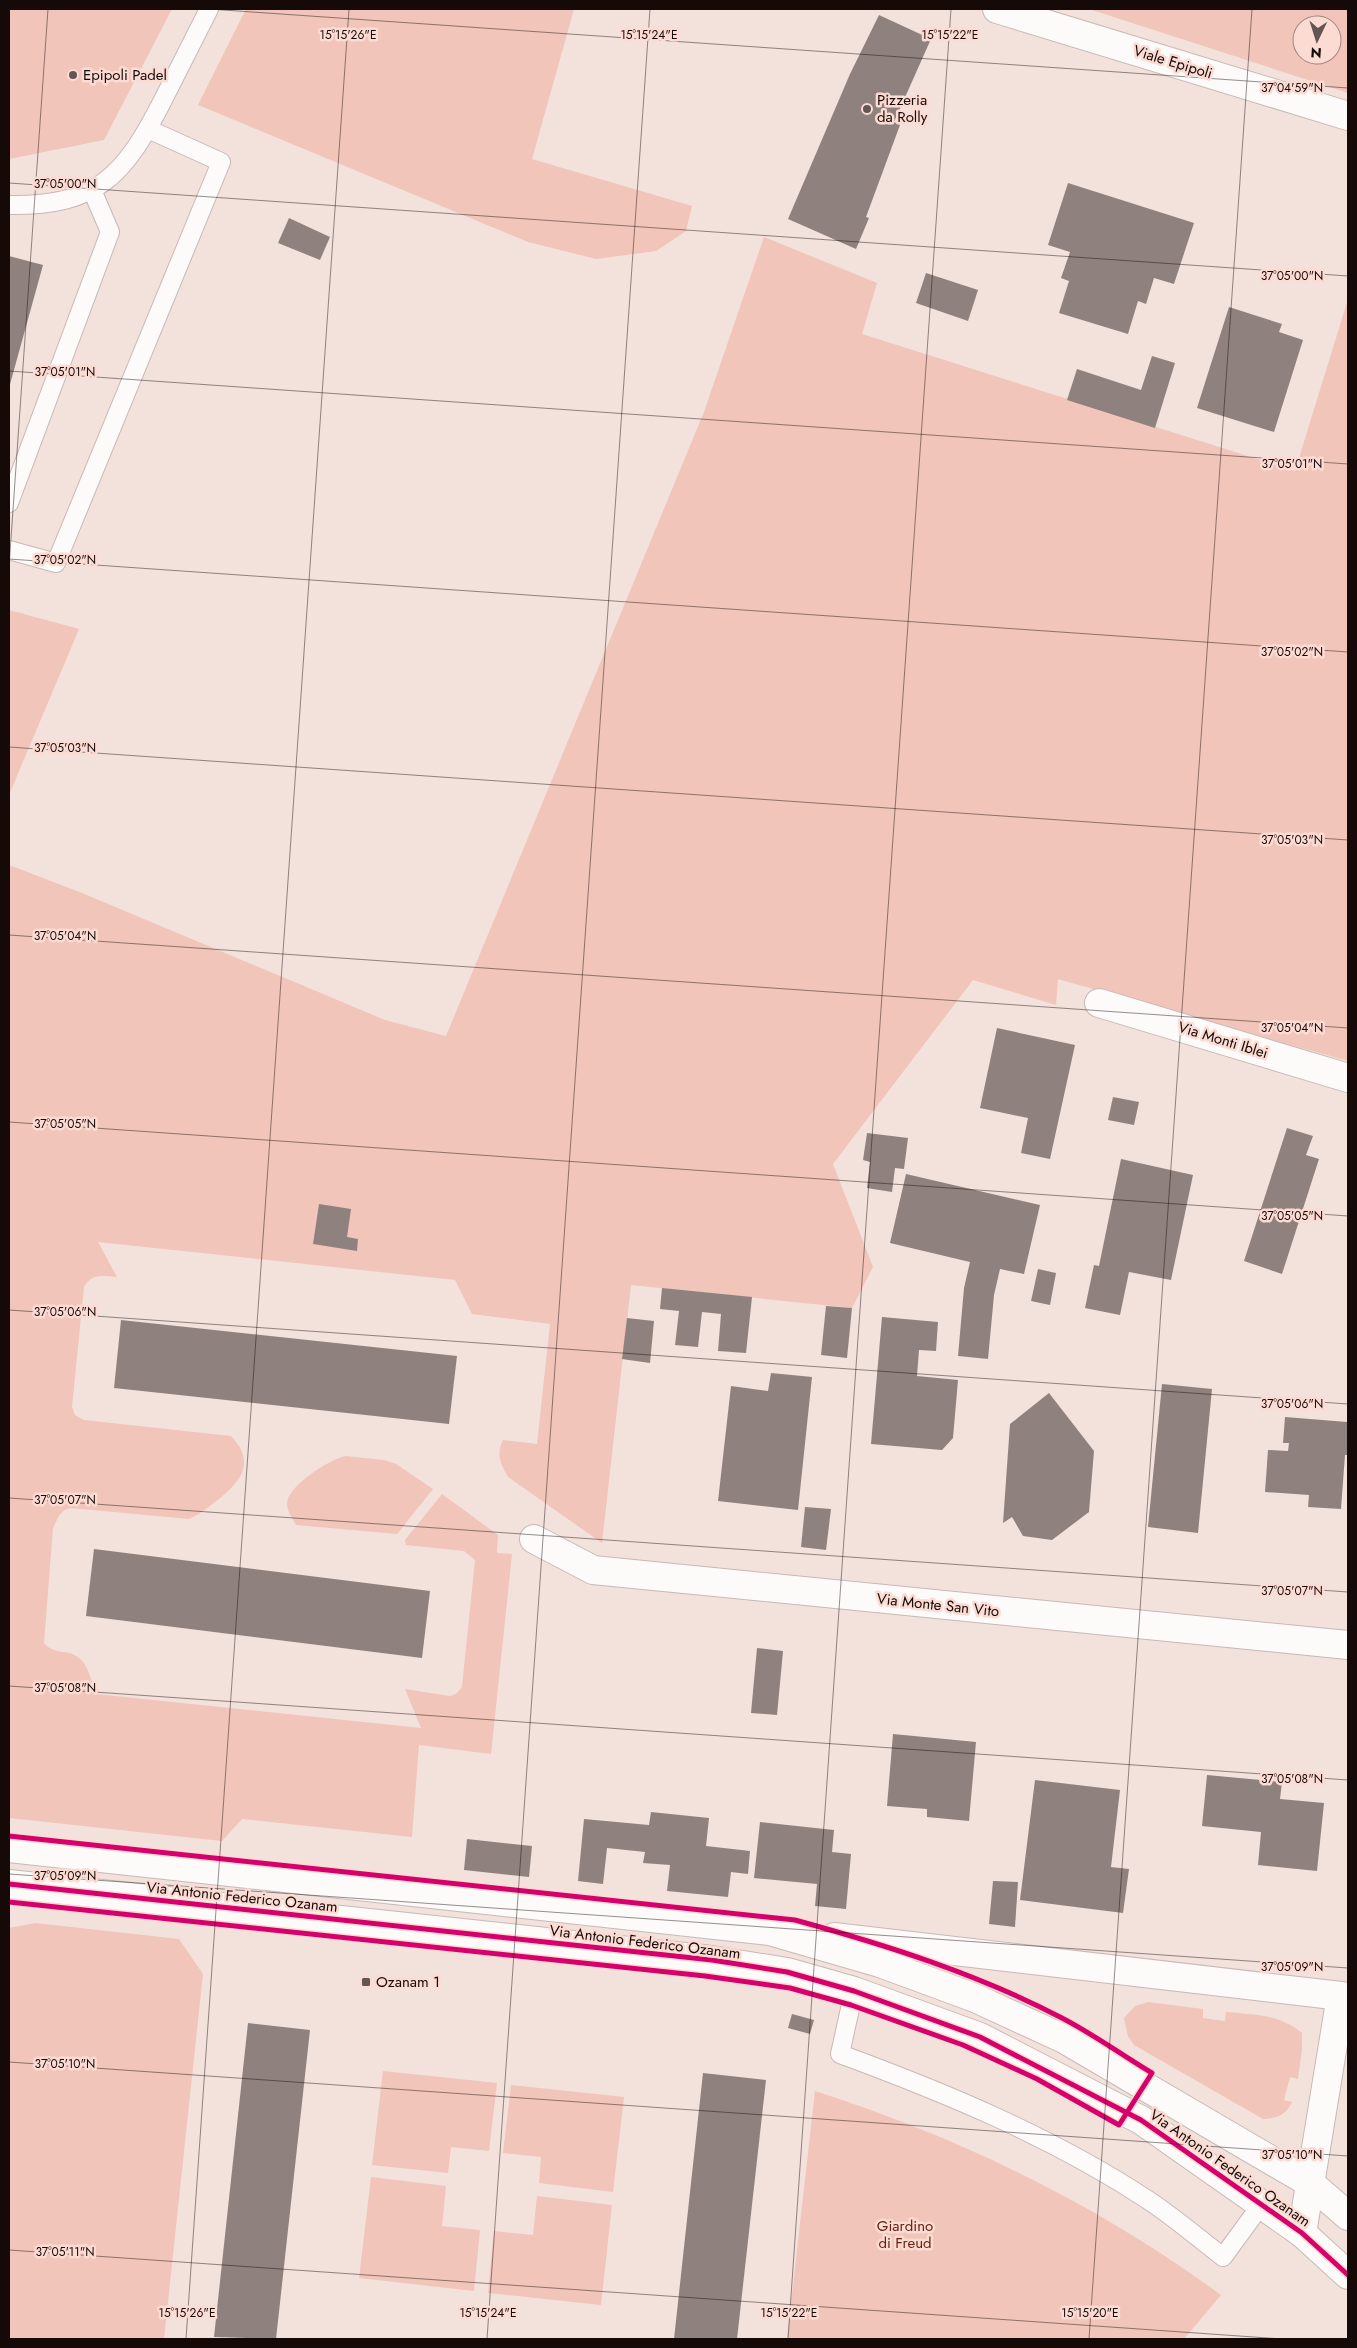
<svg xmlns="http://www.w3.org/2000/svg" width="1357" height="2348" font-family="Jost,sans-serif">
<rect width="100%" height="100%" fill="#f3e1dc"/>
<g fill="#f1c5b9" fill-rule="evenodd">
<polygon points="9,9 172,9 104,140 9,159"/>
<polygon points="246,9 574,9 532,159 692,206 686,231 656,251 596,259 528,242 198,105"/>
<path d="M 1089,9 L 1348,9 L 1348,93 ZM 1302,25 L 1332,25 L 1332,55 L 1302,55 Z"/>
<path d="M 764,237 L 877,283 L 862,334 L 1295,471 L 1348,299 L 1348,1061 L 1058,979 L 1056,1005 L 973,980 L 833,1164 L 873,1267 L 852,1308 L 631,1285 L 602,1543 L 508,1477 C 500,1463 496,1454 503,1440 L 537,1444 L 550,1324 L 472,1314 L 455,1280 L 98,1242 L 117,1277 C 103,1276 92,1273 84,1287 L 72,1407 L 75,1415 L 84,1420 L 231,1436 C 257,1463 240,1483 215,1502 C 207,1508 199,1515 189,1519 L 71,1508 C 60,1510 58,1518 53,1528 L 44,1643 C 54,1655 65,1649 76,1656 C 88,1662 92,1683 96,1694 L 421,1728 L 405,1689 L 450,1696 L 456,1694 L 462,1687 L 475,1560 L 464,1551 L 406,1545 L 405,1540 L 442,1494 L 498,1535 L 497,1553 L 512,1554 L 491,1754 L 419,1745 L 412,1837 L 242,1819 L 222,1841 L 9,1818 L 9,865 L 82,893 L 385,1020 L 446,1036 L 704,412 Z"/>
<polygon points="9,610 79,629 9,795"/>
<path d="M 346,1456 L 384,1460 L 396,1464 L 433,1489 L 397,1534 L 296,1525 C 293,1519 287,1511 287,1504 C 287,1486 330,1459 346,1456 Z"/>
<polygon points="35,1923 179,1939 203,1974 164,2339 9,2339 9,1928"/>
<path d="M 1148,2002 L 1203,2009 L 1203,2018 L 1225,2021 L 1226,2012 C 1255,2015 1279,2014 1302,2033 L 1302,2049 L 1298,2079 L 1290,2077 L 1284,2100 L 1292,2102 C 1286,2115 1276,2119 1263,2119 L 1134,2045 L 1128,2036 L 1124,2018 L 1135,2006 Z"/>
<polygon points="383,2071 497,2083 489,2151 451,2147 448,2173 372,2165"/>
<polygon points="511,2085 624,2097 613,2192 539,2183 541,2157 503,2153"/>
<path d="M 815,2091 C 959,2137 1099,2205 1221,2295 L 1184,2339 L 787,2339 Z"/>
<polygon points="371,2177 446,2186 442,2226 480,2230 474,2291 359,2278"/>
<polygon points="537,2196 612,2205 601,2305 488,2293 494,2231 533,2235"/>
</g>
<g fill="#8f827e">
<polygon points="879,15 931,39 894,122 900,125 866,217 869,218 856,249 788,219 850,74"/>
<polygon points="1068,183 1194,223 1174,284 1154,278 1146,304 1138,301 1128,334 1059,313 1069,281 1061,278 1070,252 1048,245"/>
<polygon points="289,218 330,237 320,260 278,243"/>
<polygon points="9,256 43,265 9,388"/>
<polygon points="926,273 978,290 968,321 916,303"/>
<polygon points="1229,307 1282,324 1279,332 1303,340 1274,432 1197,408"/>
<polygon points="1152,356 1175,363 1155,428 1067,400 1077,369 1141,390"/>
<polygon points="997,1028 1075,1045 1050,1159 1021,1153 1028,1118 980,1108"/>
<polygon points="1113,1097 1139,1102 1134,1125 1108,1120"/>
<polygon points="1287,1128 1313,1136 1306,1155 1319,1159 1282,1274 1244,1261"/>
<polygon points="867,1133 908,1138 904,1169 895,1168 892,1192 867,1188 870,1162 863,1160"/>
<polygon points="1121,1159 1193,1175 1171,1280 1129,1272 1120,1315 1085,1308 1094,1265 1099,1266"/>
<polygon points="906,1174 1040,1205 1024,1274 1000,1269 994,1295 988,1359 958,1356 964,1288 970,1262 890,1243"/>
<polygon points="319,1204 351,1209 347,1237 358,1239 357,1251 313,1244"/>
<polygon points="1038,1269 1056,1273 1050,1305 1031,1301"/>
<polygon points="662,1288 752,1297 746,1353 718,1351 721,1314 702,1312 698,1347 675,1345 679,1311 660,1309"/>
<polygon points="826,1306 852,1308 847,1358 821,1355"/>
<polygon points="882,1317 938,1322 936,1351 919,1350 917,1376 958,1380 953,1438 942,1450 871,1444"/>
<polygon points="627,1318 654,1321 650,1363 622,1359"/>
<polygon points="121,1320 457,1356 449,1424 114,1388"/>
<polygon points="771,1373 812,1377 798,1510 718,1501 731,1386 768,1391"/>
<polygon points="1162,1384 1212,1389 1198,1533 1148,1527"/>
<polygon points="1049,1393 1094,1451 1089,1512 1052,1540 1023,1536 1012,1517 1003,1523 1010,1424"/>
<polygon points="1285,1417 1347,1422 1348,1455 1345,1455 1341,1509 1308,1507 1309,1495 1265,1492 1268,1450 1288,1451 1289,1443 1283,1443"/>
<polygon points="805,1507 831,1509 826,1550 801,1547"/>
<polygon points="94,1549 430,1591 422,1658 86,1616"/>
<polygon points="757,1648 783,1651 777,1715 751,1713"/>
<polygon points="893,1734 976,1742 969,1821 927,1817 927,1809 887,1806"/>
<polygon points="1207,1775 1282,1782 1280,1799 1324,1803 1317,1871 1258,1865 1261,1832 1202,1826"/>
<polygon points="1035,1780 1120,1790 1111,1867 1129,1869 1123,1913 1020,1900"/>
<polygon points="651,1812 709,1818 706,1846 750,1851 748,1874 731,1872 728,1897 667,1891 670,1865 643,1863 645,1852 607,1848 603,1884 578,1881 584,1819 649,1825"/>
<polygon points="760,1822 834,1830 832,1852 851,1854 846,1909 815,1906 817,1884 754,1878"/>
<polygon points="467,1839 532,1846 529,1877 464,1870"/>
<polygon points="993,1881 1018,1882 1015,1927 989,1924"/>
<polygon points="792,2014 814,2020 810,2034 788,2028"/>
<polygon points="248,2023 310,2030 276,2339 214,2337"/>
<polygon points="703,2073 766,2080 737,2339 674,2339"/>
</g>
<g fill="none" stroke-linecap="round" stroke-linejoin="round">
<defs>
<g id="lane">
<path d="M 9,205 C 98,206 124,176 163,100 C 178,70 194,39 209,9"/>
<polyline points="9,503 110,232 92,190"/>
<polyline points="9,550 56,563 221,162 148,129"/>
<path d="M 854,1991 L 840,2054 C 946,2093 1052,2137 1148,2200 C 1174,2217 1198,2238 1223,2257 L 1261,2205"/>
</g>
<g id="street">
<polyline points="1099,1003 1348,1078"/>
<polyline points="534,1539 593,1570 1348,1645"/>
<polyline points="9,1848 770,1931 880,1963 975,1998 1064,2039 1310,2183 1348,2216"/>
<polyline points="9,1884 712,1960 787,1972 854,1991 980,2037 1141,2120 1302,2233 1348,2275"/>
<polyline points="834,1937 1341,1996"/>
<polyline points="1302,2233 1341,1996 1348,1997"/>
</g>
<polyline id="secondary" points="997,9 1348,116"/>
</defs>
<use href="#lane" stroke="#c8b9b6" stroke-width="20"/>
<use href="#street" stroke="#c8b9b6" stroke-width="30"/>
<use href="#secondary" stroke="#c8b9b6" stroke-width="30"/>
<use href="#lane" stroke="#fdfafa" stroke-width="18"/>
<use href="#street" stroke="#fdfafa" stroke-width="28"/>
<use href="#secondary" stroke="#fdfafa" stroke-width="28"/>
<defs>
<g id="cycleway">
<path d="M 9,1836 L 795,1920 C 886,1945 978,1974 1062,2018 C 1093,2034 1122,2055 1152,2073 L 1119,2125 L 1037,2079 L 963,2045 L 851,2005 L 790,1988 L 705,1976 L 9,1902"/>
<polyline points="9,1884 712,1960 787,1972 854,1991 980,2037 1141,2120 1302,2233 1348,2275"/>
</g>
</defs>
<use href="#cycleway" stroke="#fcdbd3" stroke-width="8"/>
<use href="#cycleway" stroke="#d6006c" stroke-width="5"/>
</g>
<path fill="none" stroke="#150a08" stroke-width="1" stroke-opacity="0.45" d="M 209,9 L 1348,88M 9,183 L 1348,276M 9,371 L 1348,464M 9,559 L 1348,652M 9,567 L 48,9M 9,747 L 1348,840M 9,935 L 1348,1028M 9,1122 L 1348,1216M 9,1310 L 1348,1404M 9,1498 L 1348,1592M 9,1686 L 1348,1780M 9,1874 L 1348,1968M 9,2062 L 1348,2156M 9,2250 L 1282,2339M 186,2339 L 349,9M 487,2339 L 650,9M 788,2339 L 951,9M 1089,2339 L 1252,9"/>
<g fill="#635552" stroke="#fcdbd3" stroke-width="2">
<circle cx="73" cy="75" r="5"/>
<circle cx="867" cy="109" r="5"/>
<rect x="361" y="1977" width="10" height="10" rx="2.5"/>
</g>
<g text-anchor="middle" dominant-baseline="central" stroke-width="5" stroke-linejoin="round" paint-order="stroke">
<g font-size="15" fill="#150a08" stroke="#fcdbd3">
<text transform="translate(1173 62) rotate(17)">Viale Epipoli</text>
<text transform="translate(1223 1040) rotate(17)">Via Monti Iblei</text>
<text transform="translate(938 1605) rotate(6)">Via Monte San Vito</text>
<text transform="translate(242 1897) rotate(6)">Via Antonio Federico Ozanam</text>
<text transform="translate(645 1942) rotate(7)">Via Antonio Federico Ozanam</text>
<text transform="translate(1230 2168) rotate(35)">Via Antonio Federico Ozanam</text>
</g>
<g font-size="15" fill="#150a08" stroke="#fcdbd3" text-anchor="start">
<text x="83" y="75">Epipoli Padel</text>
<text x="877" y="100">Pizzeria<tspan x="877" dy="17">da Rolly</tspan></text>
<text x="376" y="1982">Ozanam 1</text>
</g>
<g font-size="15" fill="#65210e" stroke="#fcdbd3">
<text x="905" y="2226">Giardino<tspan x="905" dy="17">di Freud</tspan></text>
</g>
</g>
<g font-size="12" text-anchor="middle" fill="#150a08" stroke="#fcdbd3" stroke-width="5" stroke-linejoin="round" paint-order="stroke">
<text x="348" y="39">15°15'26"E</text>
<text x="649" y="39">15°15'24"E</text>
<text x="950" y="39">15°15'22"E</text>
<text x="1292" y="92">37°04'59"N</text>
<text x="65" y="188">37°05'00"N</text>
<text x="1292" y="280">37°05'00"N</text>
<text x="65" y="376">37°05'01"N</text>
<text x="1292" y="468">37°05'01"N</text>
<text x="65" y="564">37°05'02"N</text>
<text x="1292" y="656">37°05'02"N</text>
<text x="65" y="752">37°05'03"N</text>
<text x="1292" y="844">37°05'03"N</text>
<text x="65" y="940">37°05'04"N</text>
<text x="1292" y="1032">37°05'04"N</text>
<text x="65" y="1128">37°05'05"N</text>
<text x="1292" y="1220">37°05'05"N</text>
<text x="65" y="1316">37°05'06"N</text>
<text x="1292" y="1408">37°05'06"N</text>
<text x="65" y="1504">37°05'07"N</text>
<text x="1292" y="1595">37°05'07"N</text>
<text x="65" y="1692">37°05'08"N</text>
<text x="1292" y="1783">37°05'08"N</text>
<text x="65" y="1880">37°05'09"N</text>
<text x="1292" y="1971">37°05'09"N</text>
<text x="65" y="2068">37°05'10"N</text>
<text x="1292" y="2159">37°05'10"N</text>
<text x="65" y="2256">37°05'11"N</text>
<text x="187" y="2317">15°15'26"E</text>
<text x="488" y="2317">15°15'24"E</text>
<text x="789" y="2317">15°15'22"E</text>
<text x="1090" y="2317">15°15'20"E</text>
</g>
<rect width="1357" height="2348" fill="none" stroke="#150a08" stroke-width="20"/>
<g transform="translate(1317 40) rotate(184)"><circle r="24" fill="#fcdbd3" stroke="#a08782"/>
<path d="M0-4L9 19L0 12L-9 19Z" fill="#635552"/>
<text y="-8" font-size="14" font-weight="bold" text-anchor="middle" fill="#150a08">N</text>
</g>
</svg>
